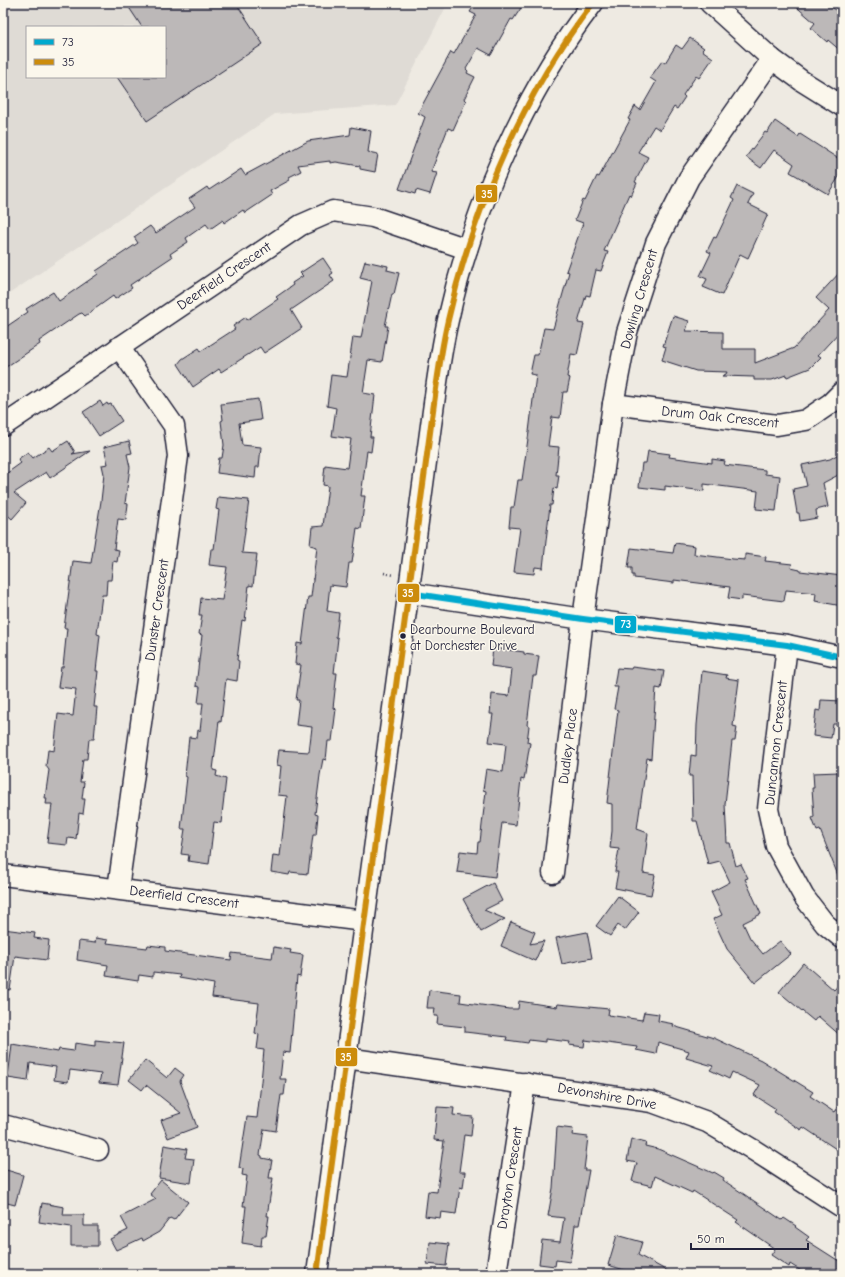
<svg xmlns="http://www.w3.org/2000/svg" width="845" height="1277" font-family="'Comic Neue',sans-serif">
<rect width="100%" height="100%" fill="#eeeae2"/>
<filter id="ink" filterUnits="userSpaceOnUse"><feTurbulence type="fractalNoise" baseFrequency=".025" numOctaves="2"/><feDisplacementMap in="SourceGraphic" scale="8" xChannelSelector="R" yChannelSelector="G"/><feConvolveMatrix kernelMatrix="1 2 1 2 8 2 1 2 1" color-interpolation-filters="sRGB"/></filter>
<g filter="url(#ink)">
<path fill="#dfdbd5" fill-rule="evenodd" d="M 3,3 L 448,3 L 395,105 L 275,114 L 3,298 ZM 27,27 L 165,27 L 165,77 L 27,77 Z"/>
<g fill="#bcb8b8" stroke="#22223b">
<polygon points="126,3 236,3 263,44 147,121 117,77 165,77 165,27 142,27"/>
<polygon points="476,3 513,3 521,8 513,20 511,19 491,55 478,48 466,69 468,71 467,73 475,77 464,99 466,101 453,130 448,128 431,172 437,173 430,194 416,190 415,194 399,189 425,117 418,113 451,52 454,54 476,15 470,12"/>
<polygon points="792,3 828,3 842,16 842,52 828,40 827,42 811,28 815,23"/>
<polygon points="690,38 704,48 702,50 713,58 699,78 696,76 683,95 685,97 677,109 674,107 660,130 654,126 638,152 648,157 635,182 637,183 631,196 629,194 604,251 608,252 601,271 596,270 590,296 586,295 578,323 584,324 577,355 571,354 567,377 570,378 567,392 563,392 560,418 552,417 548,446 559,447 556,475 559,475 557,489 554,488 552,505 550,505 543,568 535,567 534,574 514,572 520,528 509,527 511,507 514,507 518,480 522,480 529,432 536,375 530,374 534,355 538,355 544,328 553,329 569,272 566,271 583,223 575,220 583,200 585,201 597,176 599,177 630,120 628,119 635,106 640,110 656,82 650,78 662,61 665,63 676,45 682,49"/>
<polygon points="775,121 798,137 800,134 842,161 842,172 828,194 790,172 794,164 774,150 761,168 746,157 765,132 767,133"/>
<polygon points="351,127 371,131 368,152 378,154 375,172 360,169 360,166 336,162 330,163 330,161 298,165 301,171 289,177 290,180 270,191 272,195 245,213 243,210 224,223 223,220 210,229 206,224 186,238 188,242 170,254 172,257 130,285 132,288 115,299 113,296 85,316 82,313 79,314 39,341 40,344 3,369 3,329 28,312 26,309 53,292 59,301 98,274 96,271 138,243 134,237 150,226 156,233 195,207 189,199 207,187 209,190 241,169 245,175 308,141 350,135"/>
<polygon points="737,186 753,194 748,204 768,214 748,258 740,254 722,295 703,287 707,279 700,276 711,253 707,251 714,237 716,238 734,200 731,198"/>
<polygon points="323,258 333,273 330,275 334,281 291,310 302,328 264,353 260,347 221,372 219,369 193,387 178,364 182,359 199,348 201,351 235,329 233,326 246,317 247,320 278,299 276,297 293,285 292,283 303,276 300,273"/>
<polygon points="365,261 388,266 387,270 399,273 394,294 392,294 385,326 388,326 382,362 368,360 363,393 375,395 370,437 373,437 371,452 367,451 361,496 365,496 361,529 357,528 352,563 349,563 346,587 330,585 327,611 339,613 336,637 338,638 334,673 337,673 333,708 336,709 332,741 328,741 326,760 323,759 320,775 315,814 318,815 316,835 313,835 308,874 290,872 289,875 271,872 273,855 280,856 287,796 278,795 281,766 277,765 279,750 309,752 312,727 296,725 299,700 296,700 301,665 295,664 297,643 302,644 308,597 311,597 317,547 310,545 312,527 323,526 328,486 323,485 325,465 347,468 351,439 332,436 336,408 327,406 331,375 347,377 353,337 361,338 372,281 360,278"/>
<polygon points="842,270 842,329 818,355 821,357 810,368 787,377 786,375 772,380 754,380 754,377 722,376 726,374 727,372 696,371 662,360 666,347 663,346 673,316 689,321 686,331 723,332 723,349 755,349 755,363 794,348 829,310 816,298"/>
<polygon points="258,399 261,420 239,423 242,445 261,447 259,467 256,467 255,478 217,473 219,458 222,458 224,445 221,421 223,420 221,404"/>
<polygon points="100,401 103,406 107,403 108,405 111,404 122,421 99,436 83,412"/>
<polygon points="68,441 75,452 72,454 90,451 50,478 46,472 14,493 26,503 12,519 3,511 3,476 21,463 18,459 28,452 33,458 49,447 52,451"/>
<polygon points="129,441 132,453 127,454 130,467 125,503 128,504 126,520 118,519 114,549 119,550 117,562 113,561 111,580 107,580 106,595 102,595 97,634 100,635 96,671 98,671 94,707 97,707 94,739 89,739 87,759 83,759 80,782 84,782 82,799 85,799 83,814 79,813 76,839 68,838 67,845 47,843 52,804 46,804 47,798 45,798 49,770 46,766 48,750 54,751 58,714 73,716 76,689 58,687 61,667 63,667 67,628 64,628 73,561 91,563 101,501 104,474 102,465 108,464 104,447"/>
<polygon points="648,451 670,454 669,457 712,463 712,459 725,461 724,465 765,470 765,474 780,476 776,511 756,509 758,491 704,484 704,491 665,486 665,490 639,487 642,463 646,463"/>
<polygon points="842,452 842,473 823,483 828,507 816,510 817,518 800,521 799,513 797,513 793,489 807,486 802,465 830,459"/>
<polygon points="218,497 249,500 242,553 257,554 253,586 249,585 245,621 242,620 237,660 239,661 237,681 226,679 221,722 219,721 213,770 217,771 216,776 226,779 221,823 214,822 209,864 188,861 189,855 181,854 185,829 181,829 187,777 185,776 189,737 197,738 198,730 200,731 203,703 198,703 200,687 196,686 202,635 199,634 202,615 199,615 201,598 222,600 227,567 209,565 211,549 214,549 219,510 216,509"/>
<polygon points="675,543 695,546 694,554 733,559 745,560 745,554 766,557 765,561 792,564 791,568 800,570 800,571 842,576 842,606 815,601 816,593 786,590 784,601 742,596 742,600 728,598 730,587 674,580 674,583 634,578 634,575 632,575 632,568 628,568 631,548 673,553"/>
<polygon points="493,648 524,652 524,654 539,656 536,676 533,676 527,725 529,726 527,742 530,743 524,780 521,779 516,825 502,823 495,877 457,872 460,851 477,853 478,842 480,842 486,791 483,790 486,769 503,772 506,744 489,742 493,714 490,714 492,694 509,696 512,669 491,666"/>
<polygon points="632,667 664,671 661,689 656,688 651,759 647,758 637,829 648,833 643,873 655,875 651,895 615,888 618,872 615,872 619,849 610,848 612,831 612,804 607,803 618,710 614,709 618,687 614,687 617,668 631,669"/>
<polygon points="702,671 727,675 726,678 739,680 733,726 737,727 735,741 732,741 725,804 727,843 730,843 736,866 741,864 748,878 745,879 761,914 743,923 750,938 763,954 780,941 791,954 755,983 727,949 713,919 722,915 711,892 730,882 720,861 708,864 697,821 693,821 692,776 689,776 691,755 696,756 697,725"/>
<polygon points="821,700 842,701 841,724 833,724 831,738 813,736 816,710 820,711"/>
<polygon points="839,772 842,814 841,883 820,830 817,831 812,818 814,817 812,788 814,788 813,773"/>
<polygon points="493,883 502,901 484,910 505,919 481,932 463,899"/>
<polygon points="618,896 639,912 625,930 618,925 610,936 596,926"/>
<polygon points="511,922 535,932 530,944 544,941 535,961 501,946"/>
<polygon points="3,929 35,933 34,938 49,940 47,960 15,956 10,990 3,989"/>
<polygon points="587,932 592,958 562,964 556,938"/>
<polygon points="96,938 108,940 107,943 147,948 148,945 165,947 165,951 231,960 232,953 272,958 274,947 291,950 290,953 303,955 300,977 297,976 290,1053 283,1052 280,1079 286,1079 284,1095 281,1095 276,1131 264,1129 260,1155 262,1156 262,1158 272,1160 269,1178 273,1178 267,1216 269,1216 266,1236 262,1236 261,1246 242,1243 246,1206 243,1206 247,1176 242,1175 243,1169 239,1168 247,1117 257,1118 260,1092 264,1050 257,1049 259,1034 255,1033 259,1003 212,997 214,984 179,978 180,975 153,972 153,977 139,975 138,981 106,976 108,965 77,960 79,941 95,943"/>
<polygon points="803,963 834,990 842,981 842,1037 818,1016 814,1021 779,992"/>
<polygon points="429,990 461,994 460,1002 509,1009 518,1009 519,1001 557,1007 558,1004 609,1009 608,1015 642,1020 644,1012 659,1014 658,1021 674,1024 673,1026 714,1038 761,1060 813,1092 810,1096 834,1112 842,1100 842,1153 803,1127 801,1130 774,1112 776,1109 754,1095 760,1085 732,1072 729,1079 710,1070 713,1066 686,1058 689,1051 658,1042 656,1054 636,1050 637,1047 585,1040 584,1047 569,1045 570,1042 545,1039 545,1042 529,1040 528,1043 506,1040 507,1037 465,1032 465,1027 437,1024 438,1016 434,1016 435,1008 427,1008"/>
<polygon points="95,1040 124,1043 118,1085 99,1083 101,1074 70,1070 68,1082 54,1080 56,1067 30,1063 28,1081 8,1078 12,1044 58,1052 59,1049 74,1051 75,1043 95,1046"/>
<polygon points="145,1060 167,1078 175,1068 184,1075 180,1081 197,1127 168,1138 161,1120 181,1113 146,1085 142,1090 129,1080"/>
<polygon points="437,1107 454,1108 453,1115 473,1117 471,1136 464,1135 459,1172 465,1172 463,1188 460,1187 456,1214 441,1212 440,1218 425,1216 428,1191 437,1192 444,1141 434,1140"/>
<polygon points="557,1127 573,1129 572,1135 588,1137 584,1170 589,1170 579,1225 575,1225 570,1262 556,1260 555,1266 539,1264 542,1240 560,1242 564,1218 548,1216 553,1188"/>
<polygon points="631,1139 646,1143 645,1146 658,1149 713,1173 714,1172 724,1178 723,1180 782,1220 784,1218 796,1226 795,1227 809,1237 806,1240 842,1263 842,1274 806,1274 790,1264 789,1267 771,1255 775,1249 736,1222 738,1220 693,1191 692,1193 655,1176 652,1186 632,1181 637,1163 627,1161"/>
<polygon points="164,1145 187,1149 185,1158 194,1159 191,1183 159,1178"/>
<polygon points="3,1169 23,1175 15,1205 3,1202"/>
<polygon points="161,1180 188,1202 174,1220 170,1218 159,1232 143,1241 142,1238 116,1250 110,1239 128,1230 121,1217 156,1199 150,1194"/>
<polygon points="42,1203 64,1207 63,1215 84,1215 84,1226 98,1226 98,1246 71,1246 71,1227 39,1222"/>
<polygon points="617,1235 642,1242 638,1255 673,1274 637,1274 608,1265"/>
<polygon points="430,1242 449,1244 446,1266 427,1264"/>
</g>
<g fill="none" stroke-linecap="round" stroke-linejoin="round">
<defs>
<g id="minor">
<polyline points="710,3 772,59 802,81 842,106"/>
<polyline points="613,404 777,425 806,420 831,403 842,392"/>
<polyline points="3,426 301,225 333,211 373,217 467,249"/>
<polyline points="409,593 583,619 787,645 842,657"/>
<polyline points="787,645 768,809 776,846 804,897 825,924 842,938"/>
<polyline points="553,873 583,619 613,404 627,332 656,243 689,178 772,59"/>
<polyline points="3,875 364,921"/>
<polyline points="118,889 178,456 174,426 119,347"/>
<polyline points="346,1058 652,1102 707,1122 752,1149 842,1207"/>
<polyline points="3,1125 98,1150"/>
<path d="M 317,1274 L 431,425 C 436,390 440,354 448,320 C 472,211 525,91 593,3"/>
<polyline points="496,1274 525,1083"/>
</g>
</defs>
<use href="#minor" stroke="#22223b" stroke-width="23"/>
<polyline stroke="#22223b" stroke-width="2.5" stroke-dasharray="1 3" stroke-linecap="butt" points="384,573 394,575"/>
<use href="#minor" stroke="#fbf7ec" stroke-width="20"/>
<defs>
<polyline id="bus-1" points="409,593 583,619 787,645 842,657"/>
<path id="bus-2" d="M 317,1274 L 431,425 C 436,390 440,354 448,320 C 472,211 525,91 593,3"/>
</defs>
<use href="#bus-1" stroke="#fbf7ec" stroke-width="9"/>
<use href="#bus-2" stroke="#fbf7ec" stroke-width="9"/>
<use href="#bus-1" stroke="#00a9ce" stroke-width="6"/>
<use href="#bus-2" stroke="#cc8c0c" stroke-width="6"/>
</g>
</g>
<circle fill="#22223b" stroke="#fbf7ec" stroke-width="1.5" cx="403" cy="636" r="3.5"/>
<g text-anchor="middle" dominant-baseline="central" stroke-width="3" stroke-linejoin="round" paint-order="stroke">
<g font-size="13" fill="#22223b" stroke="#fbf7ec" text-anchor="start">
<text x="410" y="629">Dearbourne Boulevard<tspan x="410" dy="16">at Dorchester Drive</tspan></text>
</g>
<g font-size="14" fill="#22223b" stroke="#fbf7ec">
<text transform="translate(224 276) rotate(-34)">Deerfield Crescent</text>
<text transform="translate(639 299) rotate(-74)">Dowling Crescent</text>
<text transform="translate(720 417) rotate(6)">Drum Oak Crescent</text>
<text transform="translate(157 610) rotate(-82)">Dunster Crescent</text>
<text transform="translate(776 743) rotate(-84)">Duncannon Crescent</text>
<text transform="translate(568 746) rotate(-83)">Dudley Place</text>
<text transform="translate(184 897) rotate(7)">Deerfield Crescent</text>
<text transform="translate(607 1096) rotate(10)">Devonshire Drive</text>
<text transform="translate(510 1178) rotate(-81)">Drayton Crescent</text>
</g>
</g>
<g stroke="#fbf7ec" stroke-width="1.5">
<rect x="475" y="184" width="23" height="19" rx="4" fill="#cc8c0c"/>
<rect x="397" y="583" width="23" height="20" rx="4" fill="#cc8c0c"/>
<rect x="614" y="615" width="23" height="19" rx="4" fill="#00a9ce"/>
<rect x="335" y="1047" width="23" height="20" rx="4" fill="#cc8c0c"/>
</g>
<g font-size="11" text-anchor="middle" font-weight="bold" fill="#fff">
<text x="487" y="198">35</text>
<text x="408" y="597">35</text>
<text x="626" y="628">73</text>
<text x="346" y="1061">35</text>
</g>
<rect width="845" height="1277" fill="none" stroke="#fbf7ec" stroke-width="16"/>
<rect x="8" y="8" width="829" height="1261" fill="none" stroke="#22223b" stroke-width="1.5" filter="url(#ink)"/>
<rect x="26" y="26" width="140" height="52" fill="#fbf7ec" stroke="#a4a2a5"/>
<rect x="34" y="39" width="20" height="6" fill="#00a9ce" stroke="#a4a2a5"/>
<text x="62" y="46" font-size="12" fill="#22223b">73</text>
<rect x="34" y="59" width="20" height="6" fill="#cc8c0c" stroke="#a4a2a5"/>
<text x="62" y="66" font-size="12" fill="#22223b">35</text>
<path d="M691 1243v6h117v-6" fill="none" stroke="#22223b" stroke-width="2"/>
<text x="697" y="1243" font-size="12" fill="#22223b" stroke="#fbf7ec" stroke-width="3" paint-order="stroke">50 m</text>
</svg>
